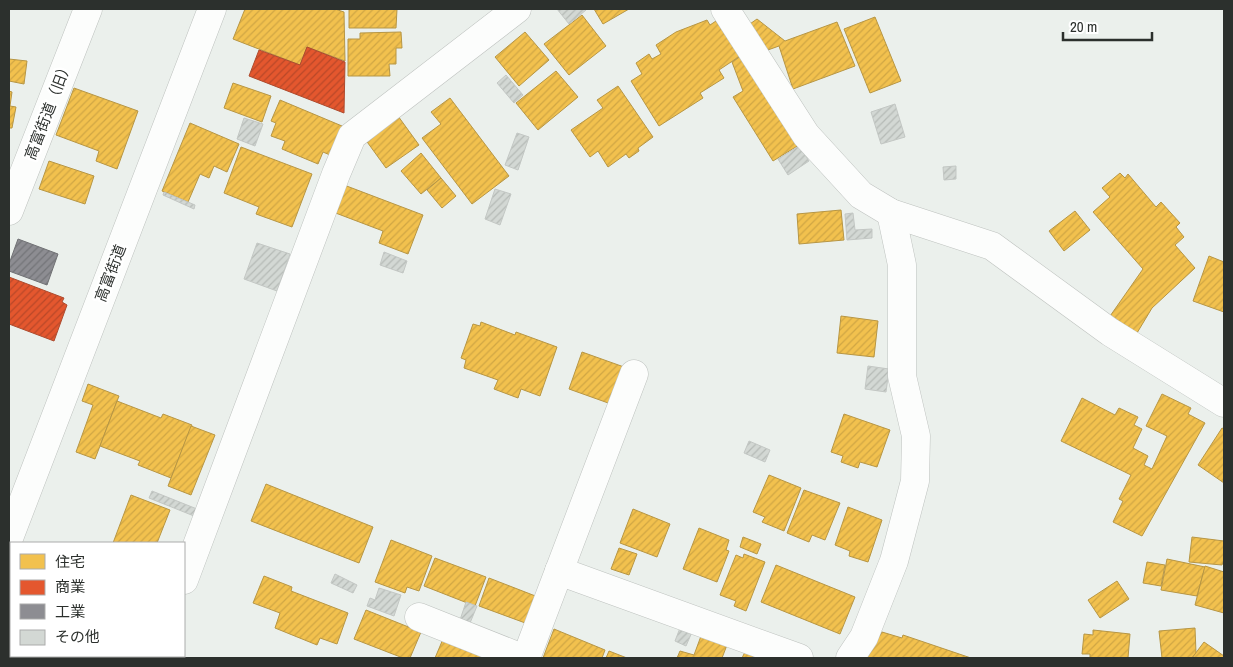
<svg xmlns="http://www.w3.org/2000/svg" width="1233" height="667" font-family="'Archivo Narrow','Noto Sans JP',sans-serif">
<defs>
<pattern id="homes-hatch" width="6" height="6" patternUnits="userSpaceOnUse" patternTransform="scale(1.25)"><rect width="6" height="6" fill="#f2c14e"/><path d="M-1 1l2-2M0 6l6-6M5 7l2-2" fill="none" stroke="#d0a644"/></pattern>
<pattern id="shops-hatch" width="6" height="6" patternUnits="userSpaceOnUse" patternTransform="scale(1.25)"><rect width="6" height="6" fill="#e4572e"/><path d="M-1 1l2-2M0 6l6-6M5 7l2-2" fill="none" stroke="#b94828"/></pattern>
<pattern id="industry-hatch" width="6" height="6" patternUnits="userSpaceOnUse" patternTransform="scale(1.25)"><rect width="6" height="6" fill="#8d8d92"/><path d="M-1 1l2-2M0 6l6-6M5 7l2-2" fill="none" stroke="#737478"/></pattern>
<pattern id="building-hatch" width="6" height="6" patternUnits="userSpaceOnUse" patternTransform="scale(1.25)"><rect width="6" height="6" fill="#d3d8d4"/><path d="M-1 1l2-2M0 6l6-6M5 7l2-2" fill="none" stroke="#b5bab6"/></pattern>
</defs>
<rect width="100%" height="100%" fill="#ebf0ec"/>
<g fill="url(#homes-hatch)" stroke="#b79644">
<polygon points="245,9 335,9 344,12 345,61 307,47 300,65 233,39"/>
<polygon points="349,9 397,9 396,28 349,28"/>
<polygon points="594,9 629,9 603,24"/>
<polygon points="582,15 606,46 569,75 544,44"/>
<polygon points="875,17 901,81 870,93 844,29"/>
<polygon points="757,19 785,41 837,22 855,66 793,89 779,46 765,51 747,26"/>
<polygon points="707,20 710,25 716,21 740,56 719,70 724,78 700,93 703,98 659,126 631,81 642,74 636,63 649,54 652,59 661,54 656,45 676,32"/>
<polygon points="401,32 402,48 396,48 396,64 389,64 390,76 348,76 348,39 360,39 360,33"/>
<polygon points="525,32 549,60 519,86 495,57"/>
<polygon points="741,56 799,145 773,161 733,97 743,91 732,62"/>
<polygon points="9,59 27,61 24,84 9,81"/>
<polygon points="556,71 578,97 538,130 516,103"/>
<polygon points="233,83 271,96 262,122 224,108"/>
<polygon points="618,86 653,137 638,148 639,151 629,158 626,154 608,167 598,151 590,157 571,130 603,108 597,100"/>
<polygon points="74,88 138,111 117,169 96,161 99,151 56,135"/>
<polygon points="9,91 12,92 10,106 16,107 12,128 9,128"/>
<polygon points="450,98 509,176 472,204 422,138 441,124 431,112"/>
<polygon points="280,100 342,126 330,155 323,152 318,164 282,149 285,141 271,136 276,123 271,121"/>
<polygon points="398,116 419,145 386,168 365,139"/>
<polygon points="190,123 239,144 227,172 214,166 209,178 200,174 188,202 162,191"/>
<polygon points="241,147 312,174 292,227 256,214 259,207 224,193"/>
<polygon points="421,153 441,178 421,194 401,171"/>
<polygon points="49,161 94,176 85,204 39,189"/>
<polygon points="1120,173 1125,178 1128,174 1156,207 1161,202 1180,223 1176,227 1184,237 1175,245 1195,268 1152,308 1134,338 1108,319 1143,269 1093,212 1110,197 1102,188"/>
<polygon points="441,178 456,196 442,208 427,190"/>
<polygon points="344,185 423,215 408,254 379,243 383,231 333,212"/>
<polygon points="841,210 844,240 799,244 797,214"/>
<polygon points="1075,211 1090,230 1064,251 1049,231"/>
<polygon points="1209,256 1224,262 1224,312 1193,301"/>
<polygon points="841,316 878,321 874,357 837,353"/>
<polygon points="481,322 515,335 516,332 557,347 540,396 521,389 518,398 494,389 498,380 464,368 466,360 461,358 473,324 480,326"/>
<polygon points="582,352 624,367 611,404 569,389"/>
<polygon points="88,384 119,396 95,459 76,452 93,405 82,401"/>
<polygon points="1162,394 1191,408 1188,414 1205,423 1142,536 1113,522 1123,501 1119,499 1131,475 1061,441 1082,398 1115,415 1119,408 1138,417 1134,425 1142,429 1133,448 1148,456 1144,465 1152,469 1167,436 1146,426"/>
<polygon points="117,401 161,418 163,414 192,425 171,478 138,465 140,461 100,446"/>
<polygon points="844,414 890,430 877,467 860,462 858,468 841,462 843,456 831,452"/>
<polygon points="191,426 215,435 191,495 168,486"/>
<polygon points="1222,428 1224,429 1224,483 1198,465"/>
<polygon points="769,475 801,488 784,531 762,522 765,517 753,512"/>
<polygon points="266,484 373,527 359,563 251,521"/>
<polygon points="804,490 840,503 825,540 812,535 809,542 787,533"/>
<polygon points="131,495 170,510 157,543 113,543"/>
<polygon points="848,507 882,520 868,562 849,556 850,551 835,545"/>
<polygon points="633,509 670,524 657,557 620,543"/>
<polygon points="699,528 729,540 726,550 729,551 717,582 683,569"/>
<polygon points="743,537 761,544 757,554 740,547"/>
<polygon points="1192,537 1224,541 1224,560 1222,565 1189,562"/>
<polygon points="391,540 432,556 419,591 407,587 405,593 375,582"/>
<polygon points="619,548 637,554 629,575 611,569"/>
<polygon points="744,554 765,562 746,611 734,606 736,601 720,595 736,555 743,558"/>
<polygon points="435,558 486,577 475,606 424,586"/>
<polygon points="1167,559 1205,567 1197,596 1161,590"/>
<polygon points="1147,562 1165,565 1161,586 1143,583"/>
<polygon points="776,565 855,597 840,634 761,602"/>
<polygon points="1205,566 1224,572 1224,613 1195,605"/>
<polygon points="264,576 292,587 291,591 348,613 337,644 320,638 317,645 275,628 280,613 253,603"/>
<polygon points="489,578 538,597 528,624 479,606"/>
<polygon points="1117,581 1129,599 1100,618 1088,600"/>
<polygon points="366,610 421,632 410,658 403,658 354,639"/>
<polygon points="1195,628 1196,653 1192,658 1162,658 1159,631"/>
<polygon points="554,629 605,650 602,658 543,658"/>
<polygon points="1093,630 1130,634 1128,658 1090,658 1090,654 1082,654 1084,634 1093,635"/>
<polygon points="882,632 902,638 903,635 971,658 866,658"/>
<polygon points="701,636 727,645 722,658 677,658 680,651 694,655"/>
<polygon points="443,639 490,658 435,658"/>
<polygon points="1204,642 1224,656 1224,658 1192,658"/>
<polygon points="609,651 627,658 606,658"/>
<polygon points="745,652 762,658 742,658"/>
<polygon points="105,656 141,656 140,658 104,658"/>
</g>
<g fill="url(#shops-hatch)" stroke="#ad4b2e">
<polygon points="307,47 345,62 344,113 249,76 259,50 300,65"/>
<polygon points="9,277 64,298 62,302 67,305 54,341 9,324"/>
</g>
<polygon fill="url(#industry-hatch)" stroke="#707174" points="18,239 58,254 47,285 9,271 9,264"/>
<g fill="url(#building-hatch)" stroke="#c3c7c4">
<polygon points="557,9 584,9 586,10 569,24"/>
<polygon points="506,75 523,95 514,103 497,83"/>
<polygon points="895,104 905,137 881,144 871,112"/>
<polygon points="244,118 263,124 255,146 237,139"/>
<polygon points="517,133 529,137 518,170 505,165"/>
<polygon points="799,146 809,161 788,175 778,159"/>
<polygon points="956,166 956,179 944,180 943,167"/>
<polygon points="495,189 511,194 500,225 485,219"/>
<polygon points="164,192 195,205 194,209 163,195"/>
<polygon points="853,213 855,230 872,229 872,238 847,240 845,214"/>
<polygon points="257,243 290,254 277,291 244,279"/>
<polygon points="384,252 407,261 403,273 380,265"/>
<polygon points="868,366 889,369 886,392 865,389"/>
<polygon points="749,441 770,450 765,462 744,453"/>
<polygon points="152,491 197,509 194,516 149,498"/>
<polygon points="335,574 357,585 353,593 331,583"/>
<polygon points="379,588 401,595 394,616 367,606 370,598 375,600"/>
<polygon points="466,602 477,606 470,623 460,620"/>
<polygon points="680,628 692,632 686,646 675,641"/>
</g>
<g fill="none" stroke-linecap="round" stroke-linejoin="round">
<defs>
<g id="minor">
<polyline points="725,9 806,135 861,195 891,213 992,246 1110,332 1224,403"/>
<polyline points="9,211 88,9"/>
<polyline points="9,538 212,9"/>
<polyline points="559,571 799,658"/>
<polyline points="184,580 336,174 352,136 517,9"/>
<polyline points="419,617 522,658"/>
<polyline points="155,658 156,656"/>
<polyline points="526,658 634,374"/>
<polyline points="850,658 864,637 894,561 915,481 916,436 902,376 902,265 891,213"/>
</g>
</defs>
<use href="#minor" stroke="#bec2bf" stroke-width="29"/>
<use href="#minor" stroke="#fcfdfc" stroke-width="28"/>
</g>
<g text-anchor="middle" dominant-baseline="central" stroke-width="5" stroke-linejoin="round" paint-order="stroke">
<g font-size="15" fill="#2c302d" stroke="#fff">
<text transform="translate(48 110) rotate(-69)">高富街道（旧）</text>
<text transform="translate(110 273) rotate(-69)">高富街道</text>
</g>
</g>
<rect width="1233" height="667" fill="none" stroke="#2c302d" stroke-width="20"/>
<rect x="10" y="542" width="175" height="115" fill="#ffffff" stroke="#abacab"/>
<rect x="20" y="554" width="25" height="15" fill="#f2c14e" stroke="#abacab"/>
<text x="55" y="567" font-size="15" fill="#2c302d">住宅</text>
<rect x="20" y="580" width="25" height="15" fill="#e4572e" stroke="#abacab"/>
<text x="55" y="592" font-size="15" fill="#2c302d">商業</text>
<rect x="20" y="604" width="25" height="15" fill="#8d8d92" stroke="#abacab"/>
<text x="55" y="617" font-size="15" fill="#2c302d">工業</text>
<rect x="20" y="630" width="25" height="15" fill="#d3d8d4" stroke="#abacab"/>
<text x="55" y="642" font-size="15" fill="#2c302d">その他</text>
<path d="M1063 32v8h89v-8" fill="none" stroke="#2c302d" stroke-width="2.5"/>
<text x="1070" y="32" font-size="15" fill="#2c302d" stroke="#ffffff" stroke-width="4" paint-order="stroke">20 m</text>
</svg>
